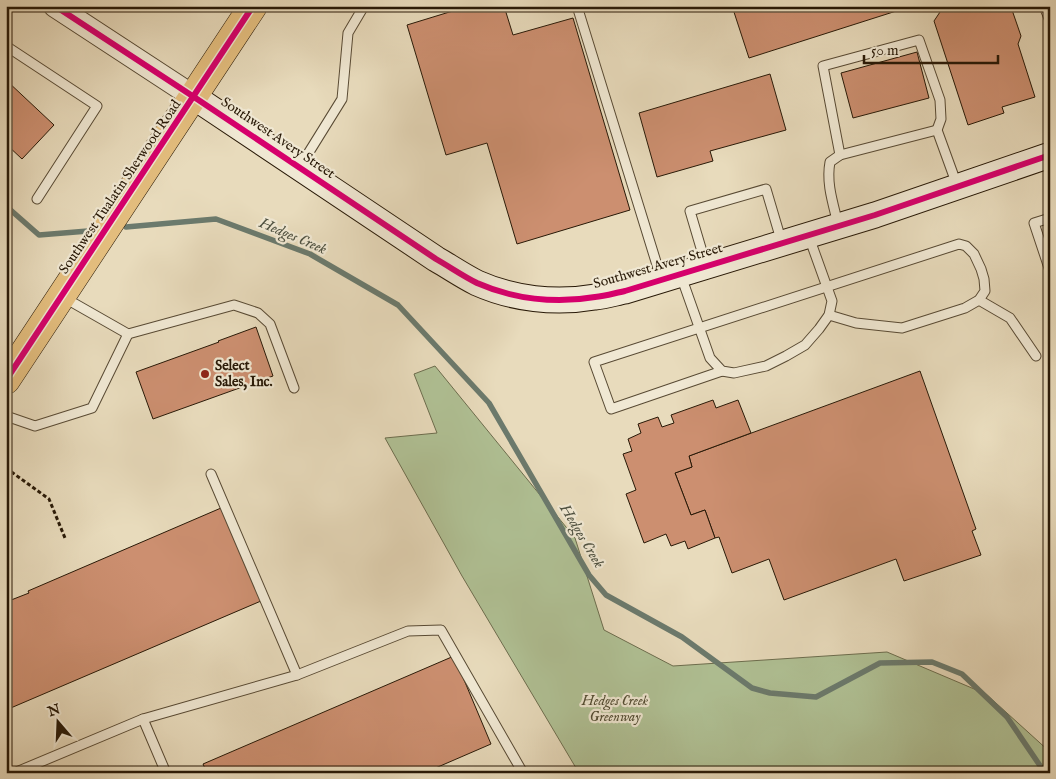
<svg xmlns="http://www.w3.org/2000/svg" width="1056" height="779" font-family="'IM FELL English',serif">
<rect width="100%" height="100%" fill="#e8dbbc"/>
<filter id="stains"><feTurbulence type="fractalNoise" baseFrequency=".004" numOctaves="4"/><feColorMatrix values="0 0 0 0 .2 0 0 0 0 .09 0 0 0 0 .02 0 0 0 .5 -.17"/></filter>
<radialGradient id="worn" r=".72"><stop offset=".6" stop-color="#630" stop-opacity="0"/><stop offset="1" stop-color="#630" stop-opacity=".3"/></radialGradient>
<polygon fill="#b0c195" stroke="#6c6d4e" points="435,366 575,538 604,630 673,666 887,652 986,694 1050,752 1050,773 858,773 853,770 807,770 806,773 579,773 462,576 385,438 437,433 414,374"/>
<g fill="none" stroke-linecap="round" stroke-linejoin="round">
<g stroke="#6b7a6d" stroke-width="5.5">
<polyline points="6,206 39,235 88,231"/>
<polyline points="126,227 216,219 310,254 398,305 489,403 589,575 606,595 682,637 752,688 770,693 816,697 880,663 932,662 962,674 1007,717 1045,773"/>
</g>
</g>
<g fill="#cc8f70" stroke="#281907">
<polygon points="469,6 504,6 513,35 573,18 630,210 517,244 487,143 446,155 407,25"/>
<polygon points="732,6 912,6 749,58"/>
<polygon points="944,6 1012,6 1011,7 1021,36 1018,44 1035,97 1002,107 1004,113 968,125 934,21"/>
<polygon points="917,52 929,98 853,118 841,73"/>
<polygon points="770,74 786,130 710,151 713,161 657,177 639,113"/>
<polygon points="6,80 54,125 22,159 6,144"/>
<polygon points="256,327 273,376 153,419 136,372 219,342 218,341"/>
<polygon points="920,371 976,529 972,531 981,555 904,581 896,559 784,600 769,559 732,573 719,537 715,538 705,510 691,515 675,473 692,467 689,456"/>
<polygon points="713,400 716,408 738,400 751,433 689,456 692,467 675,473 691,515 705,510 715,538 688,549 685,541 671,546 666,534 644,543 626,494 636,490 623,454 632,451 628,439 641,433 638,424 658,417 662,427 674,423 671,415"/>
<polygon points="221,508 261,601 6,710 6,602 29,593 28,591"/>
<polygon points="454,656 491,744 424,773 207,773 203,764"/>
</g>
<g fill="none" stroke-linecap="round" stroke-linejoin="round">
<defs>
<g id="service">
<polyline points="577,6 661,278"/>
<polyline points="1044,6 1050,21"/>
<polyline points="6,46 97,106 37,199"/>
<polyline points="840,155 823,66 919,40 940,100 941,119 937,130 957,185"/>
<polyline points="301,165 342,99 348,33 364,6"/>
<polyline points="1050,218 1034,223 1050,271"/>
<path d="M 838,224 C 833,203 826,183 830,162 L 840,155 L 937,130"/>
<polyline points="706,265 690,211 766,189 782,243"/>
<polyline points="681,276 710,358 722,371 734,373 766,366 786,356 805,345 819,329 829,315 832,301 809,237"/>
<polyline points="979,300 1010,318 1036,356"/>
<polyline points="128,334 234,305 258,313 270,324 294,388"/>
<polyline points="722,371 611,409 594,362 959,244 966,246 974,254 981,269 984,279 985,291 979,300 965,308 902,328 856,323 829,315"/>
<polyline points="6,416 35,426 92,408 128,334 63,297"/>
<polyline points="211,474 297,675"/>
<polyline points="143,719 166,773"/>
<polyline points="14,773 143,719 297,675 408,631 441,630 523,773"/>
</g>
<polyline id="tertiary" points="55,6 194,97"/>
<path id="secondary" d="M 194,97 L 436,259 C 450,267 463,276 477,283 C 513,299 555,304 595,297 C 605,296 615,293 625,291 L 875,215 L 1050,155"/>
<polyline id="trunk" points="6,380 253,6"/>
</defs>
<use href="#service" stroke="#584a34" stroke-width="11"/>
<use href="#tertiary" stroke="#584a34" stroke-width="24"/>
<use href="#secondary" stroke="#281907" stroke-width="27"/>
<use href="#trunk" stroke="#281907" stroke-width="29"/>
<polyline stroke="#281907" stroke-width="3" stroke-dasharray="4 2.5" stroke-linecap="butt" points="6,468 49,499 65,538"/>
<use href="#service" stroke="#f0e8d3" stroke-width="9"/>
<use href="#tertiary" stroke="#f0e8d3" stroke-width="22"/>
<use href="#secondary" stroke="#f0e8d3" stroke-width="25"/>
<use href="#trunk" stroke="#e4be7e" stroke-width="28"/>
<defs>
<g id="cycleway">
<path d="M 55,6 L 194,97 L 436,259 C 450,267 463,276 477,283 C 513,299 555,304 595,297 C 605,296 615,293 625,291 L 875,215 L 1050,155"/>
<polyline points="6,380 253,6"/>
</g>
</defs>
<use href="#cycleway" stroke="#f0e8d3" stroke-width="9"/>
<use href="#cycleway" stroke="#d6006c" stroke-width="6"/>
</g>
<circle fill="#8f2418" stroke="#f0e8d3" stroke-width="2" cx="205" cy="374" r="5"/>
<g text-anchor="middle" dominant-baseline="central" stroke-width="4.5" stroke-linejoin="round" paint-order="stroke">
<g font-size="14" fill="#281907" stroke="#f0e8d3">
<text transform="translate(278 138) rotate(34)">Southwest Avery Street</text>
<text transform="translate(120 187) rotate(-56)">Southwest Tualatin Sherwood Road</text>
<text transform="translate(658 266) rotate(-16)">Southwest Avery Street</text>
</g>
<g font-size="14" font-weight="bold" fill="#281907" stroke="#f0e8d3" text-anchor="start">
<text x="215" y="366">Select<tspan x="215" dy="16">Sales, Inc.</tspan></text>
</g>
<g font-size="14" font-style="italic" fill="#514b32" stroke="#f0e8d3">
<text x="615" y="701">Hedges Creek<tspan x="615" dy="16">Greenway</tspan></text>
</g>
<g font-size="15" font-style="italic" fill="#4f5242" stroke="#f0e8d3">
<text transform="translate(293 236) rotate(23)">Hedges Creek</text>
<text transform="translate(582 536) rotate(59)">Hedges Creek</text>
</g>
</g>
<rect width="1056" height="779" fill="none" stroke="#e8dbbc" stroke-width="25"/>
<rect x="8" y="8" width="1041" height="764" fill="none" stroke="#281907" stroke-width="2.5"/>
<rect x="12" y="12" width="1031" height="754" fill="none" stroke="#281907"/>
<g transform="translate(58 722) rotate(341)" stroke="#f0e8d3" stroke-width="4" paint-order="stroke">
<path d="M0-4L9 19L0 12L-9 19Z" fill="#281907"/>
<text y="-8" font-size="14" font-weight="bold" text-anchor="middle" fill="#281907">N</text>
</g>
<path d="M864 55v8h134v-8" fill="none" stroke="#281907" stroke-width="2.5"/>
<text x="871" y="55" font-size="15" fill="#281907" stroke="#f0e8d3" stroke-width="4" paint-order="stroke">50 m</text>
<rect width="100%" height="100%" filter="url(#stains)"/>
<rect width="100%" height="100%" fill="url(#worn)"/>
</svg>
